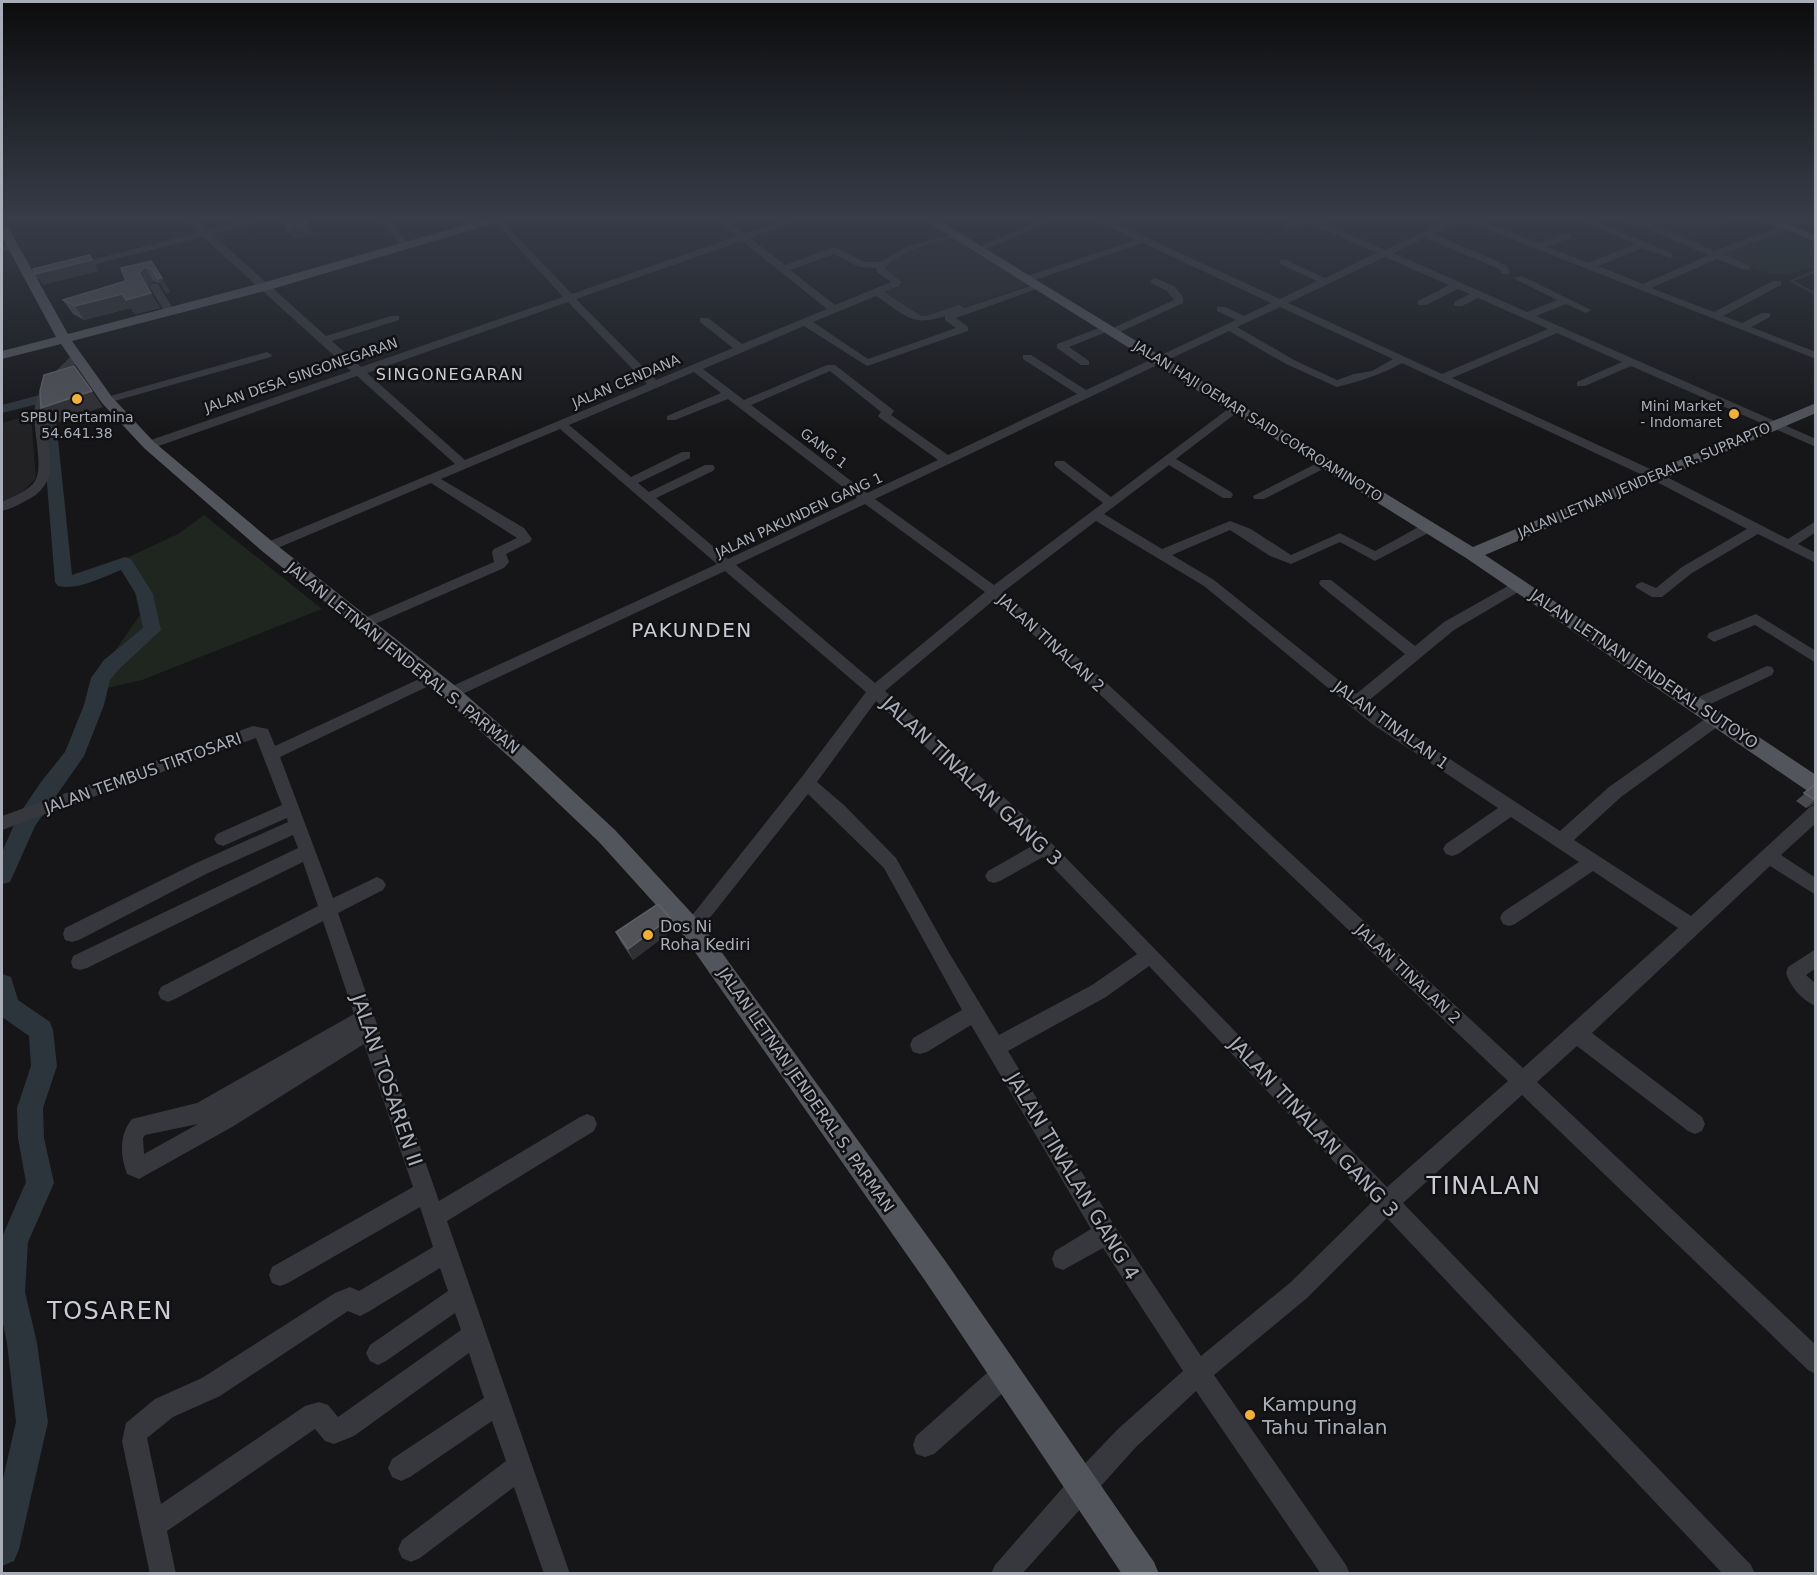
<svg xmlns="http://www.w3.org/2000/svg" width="1817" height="1575" font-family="'DejaVu Sans',sans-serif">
<rect width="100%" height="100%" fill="#161618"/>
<g fill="#222225">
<polygon points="1664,216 1746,216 1683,238 1648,222"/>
<polygon points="952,237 1029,285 921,322 879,294 904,284 884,273 883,269 898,255"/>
<polygon points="31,415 36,478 21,493 2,504 2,423"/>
</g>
<g fill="#1e261f">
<path d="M 1782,231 L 1815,244 L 1815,267 C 1771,282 1760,271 1719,254 Z"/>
<polygon points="204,515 322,609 142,680 103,689 110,658 140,615 134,590 118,562 178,534"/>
</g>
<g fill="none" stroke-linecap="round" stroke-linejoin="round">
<polyline stroke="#2c353c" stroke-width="2" points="1816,271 1791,281 1816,294"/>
<g fill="#2c353c" fill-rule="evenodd">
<path d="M 51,392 L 58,396 L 55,410 L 72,575 L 125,557 L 131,559 L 153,594 L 161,630 L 118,670 L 110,680 L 104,705 L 84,756 L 35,826 L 10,882 L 2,884 L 2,852 L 18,816 L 41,782 L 65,752 L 84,705 L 91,678 L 104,660 L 143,628 L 136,594 L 121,570 C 103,577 77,591 58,586 L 55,582 L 41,410 L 42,403 L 2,413 L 2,405 Z"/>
<polygon points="2,974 11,977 18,1000 50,1022 53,1030 57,1066 43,1108 44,1138 54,1183 28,1242 25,1292 37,1343 48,1422 19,1549 14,1561 2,1566 2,1483 16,1422 7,1343 2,1319 2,1237 26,1182 18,1138 17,1108 31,1066 29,1036 2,1017"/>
</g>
<g fill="#37383d" fill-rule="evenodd">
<path d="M 182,216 L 191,216 L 207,230 L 264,216 L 278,216 L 212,234 L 326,336 L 391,316 L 399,316 L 399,320 L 332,341 L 361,367 L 563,297 L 494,221 L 492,219 L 497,216 L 572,294 L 737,236 L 713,216 L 722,216 L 745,234 L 796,216 L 808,216 L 750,238 L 785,265 L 835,247 L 864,262 L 880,262 L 908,246 L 957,233 L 957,237 C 936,243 898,249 885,269 L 902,282 L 899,286 L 884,292 L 921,316 L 926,316 L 959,305 L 964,308 L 1036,284 L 1045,286 L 956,318 L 968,327 L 968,331 L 867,366 L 804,326 L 703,369 L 744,400 L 827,365 L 835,365 L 892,409 L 894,411 L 891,415 L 948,455 L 1077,394 L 1023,359 L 1023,355 L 1031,355 L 1086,390 L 1236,320 L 1217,311 L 1217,307 L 1225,307 L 1244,316 L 1271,303 L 1143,243 L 1032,281 L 1024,281 L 1024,277 L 1136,240 L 1088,216 L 1099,216 L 1280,299 L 1317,281 L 1280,264 L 1280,260 L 1286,260 L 1325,278 L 1377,253 L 1309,223 L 1284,229 L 1284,225 L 1302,220 L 1297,216 L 1308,216 L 1385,250 L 1457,216 L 1469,216 L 1539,243 L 1564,234 L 1570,234 L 1570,238 L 1547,247 L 1589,263 L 1635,244 L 1570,216 L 1582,216 L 1672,253 L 1672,257 L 1669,258 L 1643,248 L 1598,266 L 1643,284 L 1709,255 L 1647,229 L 1636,227 L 1615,216 C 1643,216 1687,239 1714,251 L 1784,225 L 1790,225 L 1790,229 L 1723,254 L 1750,266 L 1750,270 L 1744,270 L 1717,259 L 1651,288 L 1714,312 L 1773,281 L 1781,281 L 1781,285 L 1723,316 L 1742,323 L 1762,313 L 1770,313 L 1770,317 L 1751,327 L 1816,352 L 1816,359 L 1463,220 L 1433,234 L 1506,265 L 1510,272 L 1508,274 L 1502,274 L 1499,269 L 1425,238 L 1393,253 L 1527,312 L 1557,300 L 1513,278 L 1522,276 L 1591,310 L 1586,313 L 1566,304 L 1536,316 L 1816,439 L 1816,447 L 1631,366 L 1585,386 L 1577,386 L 1577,382 L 1622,362 L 1557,333 L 1452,378 L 1659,473 L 1788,539 L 1816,521 L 1816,532 L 1798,544 L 1816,553 L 1816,563 L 1758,534 L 1692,573 L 1662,597 L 1652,597 L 1635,587 L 1637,584 L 1642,582 L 1656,588 L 1682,567 L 1747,529 L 1651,479 L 1402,363 C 1381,375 1360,381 1337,387 L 1286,364 L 1229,331 L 875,499 L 994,585 L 1103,503 L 1056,467 L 1054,464 L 1056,461 L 1064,461 L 1111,497 L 1232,406 L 1240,406 L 1240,410 L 1176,459 L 1231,492 L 1233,495 L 1231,498 L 1223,498 L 1169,465 L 1104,514 L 1162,549 L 1230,521 L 1251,529 L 1291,555 L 1340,533 L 1375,551 L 1424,524 L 1434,524 L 1436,527 L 1434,530 L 1375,561 L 1340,542 L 1291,564 L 1270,556 L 1230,530 L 1172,555 L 1214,580 L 1356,694 L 1405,654 L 1321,586 L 1319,583 L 1321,580 L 1331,580 L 1415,646 L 1444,622 L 1515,582 L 1525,582 L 1527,585 L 1525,588 L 1454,630 L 1367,702 L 1384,716 L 1560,831 L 1609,787 L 1712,714 L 1724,714 L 1726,718 L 1724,722 L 1621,797 L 1574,840 L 1691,916 L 1810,807 L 1816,805 L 1816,823 L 1781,855 L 1816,878 L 1816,895 L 1770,866 L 1592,1033 L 1702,1117 L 1705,1124 L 1702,1131 L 1695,1134 L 1688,1131 L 1577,1046 L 1537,1082 L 1816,1345 L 1816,1374 L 1808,1370 L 1522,1095 L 1403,1203 L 1751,1565 L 1755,1574 L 1723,1574 L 1387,1218 L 1307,1298 L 1214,1375 L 1346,1565 L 1350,1574 L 1321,1574 L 1196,1391 L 1136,1447 L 1022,1574 L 991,1574 L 995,1565 L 1073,1476 L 1118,1429 L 1183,1371 L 1103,1248 L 1063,1270 L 1055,1267 L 1052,1259 L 1055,1251 L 1091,1229 L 971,1025 L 927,1052 L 920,1054 L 913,1052 L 910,1045 L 913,1038 L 962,1010 L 884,868 L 808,794 L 697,934 L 691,936 L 685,934 L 682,928 L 801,778 L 866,692 L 725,571 L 456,697 L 446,697 L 443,693 L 446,689 L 717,564 L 560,429 L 441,479 L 524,528 L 532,539 L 530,542 L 506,554 L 509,562 L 504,568 L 368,627 L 358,627 L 356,624 L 358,621 L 494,562 L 492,552 L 494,549 L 517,538 L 431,483 L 273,550 L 263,550 L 261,547 L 263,544 L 455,464 L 357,376 L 153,448 L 145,448 L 145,442 L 351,371 L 203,237 L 28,281 L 23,278 L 199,232 ZM 742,241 L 827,309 L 742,344 L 708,318 L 700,318 L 700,322 L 733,348 L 656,380 L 576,299 ZM 834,254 L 859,267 L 876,268 L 877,272 L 891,282 L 835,305 L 790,270 ZM 1385,257 L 1449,285 L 1418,301 L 1418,305 L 1426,305 L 1458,289 L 1470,294 L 1454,302 L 1454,306 L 1462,306 L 1478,298 L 1548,329 L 1442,374 L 1288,303 ZM 876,296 C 903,313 911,328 945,316 L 945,320 L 956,328 L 868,359 L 813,322 ZM 568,302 L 647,384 L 465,460 L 367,373 ZM 1280,307 L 1393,359 L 1372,371 L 1354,374 L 1337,380 L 1294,360 L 1237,327 ZM 830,371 L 881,412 L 878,416 L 880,418 L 938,460 L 867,493 L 751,405 ZM 694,372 L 721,393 L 667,416 L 667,420 L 675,420 L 728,399 L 857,498 L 728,559 L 656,498 L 713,471 L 715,468 L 713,465 L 705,465 L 649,492 L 638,483 L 690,458 L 690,452 L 682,452 L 631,477 L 569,425 ZM 865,504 L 985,592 L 875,683 L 736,565 ZM 1096,521 L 1204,586 L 1372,724 L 1498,808 L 1446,844 L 1443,849 L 1446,854 L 1452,856 L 1458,854 L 1511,817 L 1579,862 L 1503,912 L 1500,918 L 1503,924 L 1509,926 L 1515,924 L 1593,871 L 1678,928 L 1523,1068 L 1100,677 L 1003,592 ZM 994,600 L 1090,685 L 1508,1081 L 1387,1187 L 1028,819 L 885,691 ZM 876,701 L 1032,846 L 988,871 L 985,876 L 988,881 L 994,883 L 1000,881 L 1043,857 L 1137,954 L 1092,985 L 999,1035 L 948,951 L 896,858 L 845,806 L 817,782 ZM 1149,966 L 1372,1202 L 1291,1282 L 1201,1356 L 1114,1225 L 1008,1051 L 1106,997 Z"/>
<polygon points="377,216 386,216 408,243 408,247 402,247"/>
<polygon points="891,216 905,216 893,221 888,218"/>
<polygon points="1051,216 1063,216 981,251 973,249"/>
<polygon points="1213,216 1230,216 1215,221 1210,218"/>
<polygon points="1761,216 1816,216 1816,222 1763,221 1758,218"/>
<polygon points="12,244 15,245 15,249 2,252 2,246"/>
<polygon points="1155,278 1174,286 1183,297 1183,303 1118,333 1109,331 1069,347 1089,361 1089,365 1081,365 1057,348 1057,344 1104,326 1113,328 1174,300 1167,291 1151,283 1150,281"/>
<polygon points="154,283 158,284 175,312 174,314 165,312 149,286"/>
<polygon points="267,352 272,355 271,357 111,402 103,402 101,400 103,398"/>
<path d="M 76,354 L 81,357 C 71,371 53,383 48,400 C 36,435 70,474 31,498 C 22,503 11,509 2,511 L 2,502 C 12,497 25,492 33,484 C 47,469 29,423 36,402 C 41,383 59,369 72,355 Z"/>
<polygon points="1325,459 1329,460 1331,463 1329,466 1264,499 1254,499 1253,496"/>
<polygon points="1756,614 1816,651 1816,663 1755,625 1714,642 1707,637 1709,633"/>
<polygon points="1767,666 1772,667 1774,671 1772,675 1702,708 1692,708 1689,704 1692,700"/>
<path d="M 432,673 L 437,674 L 440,678 L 437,682 L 280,757 L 333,898 L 377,877 L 383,880 L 386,885 L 383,890 L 338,913 L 439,1201 L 580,1117 L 587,1114 L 594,1117 L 597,1124 L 594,1131 L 447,1221 L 570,1574 L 544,1574 L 514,1487 L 420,1558 L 411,1562 L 402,1558 L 398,1549 L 402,1540 L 506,1461 L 492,1421 L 410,1477 L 401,1481 L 392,1477 L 388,1468 L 392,1459 L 484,1398 L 469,1353 L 354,1436 L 334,1444 L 325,1441 L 315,1429 L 167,1531 L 176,1574 L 150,1574 L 122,1441 L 126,1423 L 155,1399 L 202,1378 L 335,1293 L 350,1287 L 359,1291 L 433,1247 L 420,1207 L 288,1283 L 280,1286 L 272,1283 L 269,1275 L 272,1267 L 413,1187 L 364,1044 L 232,1127 L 139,1179 L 127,1174 C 120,1155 119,1135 132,1119 L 197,1103 L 354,1014 L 323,921 L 175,999 L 168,1002 L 161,999 L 158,993 L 161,987 L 318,906 L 303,862 L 87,968 L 80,970 L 73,968 L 71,962 L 73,956 L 298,848 L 293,835 L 206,874 L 79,940 L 72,942 L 65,940 L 63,934 L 65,928 L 194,864 L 288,822 L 287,818 L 223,846 L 217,844 L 214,839 L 217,834 L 282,805 L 256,738 L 2,830 L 2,816 L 253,726 L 268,729 L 275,746 ZM 198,1124 L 144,1154 L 143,1138 L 145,1135 ZM 440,1268 L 448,1291 L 370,1345 L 366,1353 L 370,1361 L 378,1365 L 386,1361 L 455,1313 L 461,1330 L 338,1417 L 328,1405 L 319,1402 L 305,1406 L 161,1504 L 147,1438 L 173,1417 L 220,1396 L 348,1311 L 360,1316 L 368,1312 Z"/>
<path d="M 1816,949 L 1816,968 L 1806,975 L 1816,984 L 1816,1006 C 1801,1000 1791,987 1786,973 L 1788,967 Z"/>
<polygon points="1005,1362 1014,1365 1017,1374 1014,1383 934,1454 925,1457 916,1454 913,1445 916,1436 996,1365"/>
</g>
<g fill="#53555c" fill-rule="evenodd">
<polygon points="496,216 514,216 512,218 272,289 72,341 112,397 154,442 274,543 458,688 531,752 615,830 699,921 946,1262 1154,1562 1159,1574 1122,1574 926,1282 683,935 599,842 517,764 444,698 262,551 144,448 102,403 61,344 2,359 2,351 56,337 2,237 2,224 8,227 68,334 262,283"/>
<polygon points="918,216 932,216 1473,547 1816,403 1816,413 1485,555 1816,775 1816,794 1809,792 1466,558"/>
<polygon points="1752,216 1768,216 1816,235 1816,242"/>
</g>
</g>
<g fill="#47494d">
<polygon points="276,216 302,216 313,234 294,239"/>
<polygon points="151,261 170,292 166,293 160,283 153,281 147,287 160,308 135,314 131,308 84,320 73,314 63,300 126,281"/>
<polygon points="1815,785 1815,804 1806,808 1796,801"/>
<polygon points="670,918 674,929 633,960 621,942 616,932"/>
</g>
<g fill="#2f3033">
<polygon points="308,223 313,234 294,239 289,228"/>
<polygon points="90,255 99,271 43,285 35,274"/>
<polygon points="145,267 153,281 147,287 139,273"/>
<polygon points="162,278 170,292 166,293 158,279"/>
<polygon points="151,293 160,308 135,314 131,308 84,320 75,306 122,294"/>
<polygon points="92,391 103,407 53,424 41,408"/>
<polygon points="1815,800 1815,804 1806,808"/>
<polygon points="670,918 674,929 633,960 628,949"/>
</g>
<g fill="#525359" stroke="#5f6168" stroke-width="1.5">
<polygon points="279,216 302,216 308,223 289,228"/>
<polygon points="90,255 92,260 35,274 33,269"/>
<polygon points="151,261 162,278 158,279 152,269 145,267 139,273 151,293 126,300 122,294 75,306 63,300 126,281 121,268"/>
<polygon points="74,366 92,391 41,408 40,391 44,375"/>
<polygon points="1815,785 1815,800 1804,793"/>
<polygon points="658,904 670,918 628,949 616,932"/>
</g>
<linearGradient id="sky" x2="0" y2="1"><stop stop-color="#0c0c0d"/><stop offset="0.5" stop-color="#363c48"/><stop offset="1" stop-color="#363c48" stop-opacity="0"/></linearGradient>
<rect width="1817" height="436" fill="url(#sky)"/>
<g fill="#f2b134" stroke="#111113" stroke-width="2">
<circle cx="77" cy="399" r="6"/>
<circle cx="1734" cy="414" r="6"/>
<circle cx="648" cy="935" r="6"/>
<circle cx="1250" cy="1415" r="6"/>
</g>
<g text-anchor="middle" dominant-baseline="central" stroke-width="5" stroke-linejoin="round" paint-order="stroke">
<g font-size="14" fill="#a8adb8" stroke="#111113">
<text transform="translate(301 375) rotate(-19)">JALAN DESA SINGONEGARAN</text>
<text transform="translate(626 381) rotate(-23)">JALAN CENDANA</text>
<text transform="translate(1258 421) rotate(32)">JALAN HAJI OEMAR SAID COKROAMINOTO</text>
<text transform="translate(824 448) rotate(38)">GANG 1</text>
<text transform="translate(1644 480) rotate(-23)">JALAN LETNAN JENDERAL R. SUPRAPTO</text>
<text transform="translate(799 515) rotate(-25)">JALAN PAKUNDEN GANG 1</text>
</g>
<g font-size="14" fill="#a8adb8" stroke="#111113" text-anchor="end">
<text x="1722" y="406">Mini Market<tspan x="1722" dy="16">- Indomaret</tspan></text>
<text x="77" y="417" text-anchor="middle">SPBU Pertamina<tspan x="77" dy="16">54.641.38</tspan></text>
</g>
<g font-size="16" letter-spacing="1.5" fill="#c9ccd4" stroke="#111113">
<text x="450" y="374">SINGONEGARAN</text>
</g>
<g font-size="16" fill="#a8adb8" stroke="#111113">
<text transform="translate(1051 643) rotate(42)">JALAN TINALAN 2</text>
<text transform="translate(403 658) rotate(39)">JALAN LETNAN JENDERAL S. PARMAN</text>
<text transform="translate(1644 669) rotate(34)">JALAN LETNAN JENDERAL SUTOYO</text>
<text transform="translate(1391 725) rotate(36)">JALAN TINALAN 1</text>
<text transform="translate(143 773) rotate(-20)">JALAN TEMBUS TIRTOSARI</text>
<text transform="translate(1408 974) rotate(43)">JALAN TINALAN 2</text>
<text transform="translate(806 1090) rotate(55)">JALAN LETNAN JENDERAL S. PARMAN</text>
</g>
<g font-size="16" fill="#a8adb8" stroke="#111113" text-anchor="start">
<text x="660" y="926">Dos Ni<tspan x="660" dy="18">Roha Kediri</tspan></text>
</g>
<g font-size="20" letter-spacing="1.5" fill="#c9ccd4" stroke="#111113">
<text x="692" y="630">PAKUNDEN</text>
</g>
<g font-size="20" fill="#a8adb8" stroke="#111113">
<text transform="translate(972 781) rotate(43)">JALAN TINALAN GANG 3</text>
<text transform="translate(387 1080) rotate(71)">JALAN TOSAREN II</text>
<text transform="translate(1314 1127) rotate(47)">JALAN TINALAN GANG 3</text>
<text transform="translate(1073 1176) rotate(59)">JALAN TINALAN GANG 4</text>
</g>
<g font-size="20" fill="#a8adb8" stroke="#111113" text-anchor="start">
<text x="1262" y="1404">Kampung<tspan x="1262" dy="23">Tahu Tinalan</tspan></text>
</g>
<g font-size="24" letter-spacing="1.5" fill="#c9ccd4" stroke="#111113">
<text x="1484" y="1186">TINALAN</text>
<text x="110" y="1311">TOSAREN</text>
</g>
</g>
<rect width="1817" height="1575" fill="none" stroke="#a8adb8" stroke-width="6"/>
</svg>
